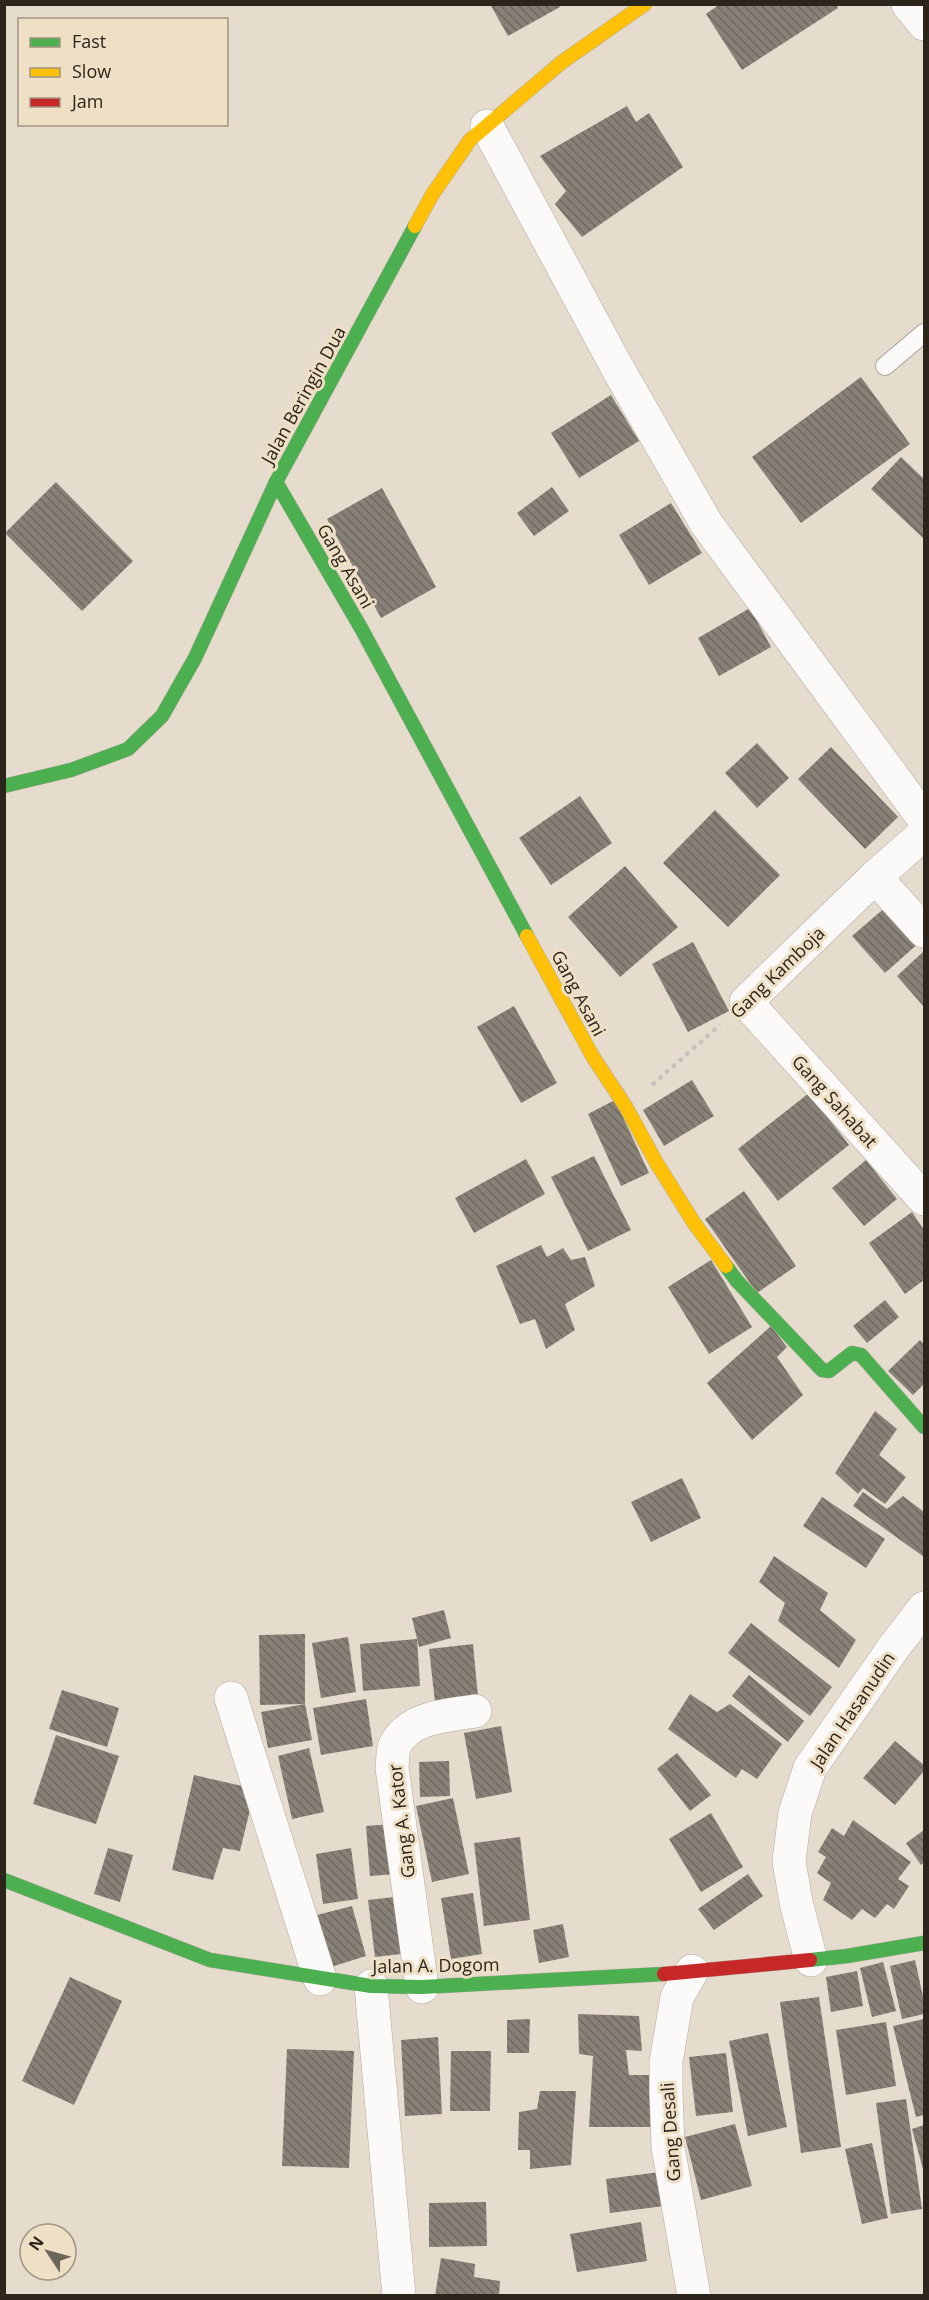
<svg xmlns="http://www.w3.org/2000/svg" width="929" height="2300" font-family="'Open Sans',sans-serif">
<defs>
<pattern id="building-back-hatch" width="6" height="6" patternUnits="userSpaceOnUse" patternTransform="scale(1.5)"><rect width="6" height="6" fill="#888177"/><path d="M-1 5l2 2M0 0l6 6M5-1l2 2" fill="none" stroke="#6f6961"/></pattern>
</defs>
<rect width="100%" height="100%" fill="#e5dcce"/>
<g fill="url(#building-back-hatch)">
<polygon points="490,4 559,4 560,7 508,36"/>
<polygon points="720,4 836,4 838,8 742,70 706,14"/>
<polygon points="627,106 636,122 649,113 683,167 582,237 555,204 566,191 540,156"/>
<polygon points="861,377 910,444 801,523 752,457"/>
<polygon points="611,395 639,441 579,478 551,433"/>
<polygon points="901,457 924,479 923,538 871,489"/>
<polygon points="56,482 133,561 82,611 5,533"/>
<polygon points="552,487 569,511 534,536 517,513"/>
<polygon points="382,488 436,587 381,618 327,519"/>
<polygon points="671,503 702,553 649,585 619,535"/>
<polygon points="750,608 771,647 719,676 698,638"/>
<polygon points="757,743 789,778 757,808 725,773"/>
<polygon points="831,747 898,817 865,849 798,779"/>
<polygon points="580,796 612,843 551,885 519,838"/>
<polygon points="715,810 780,875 728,927 663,863"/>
<polygon points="625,866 678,927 620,977 568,917"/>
<polygon points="888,905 920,942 885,973 852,936"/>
<polygon points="693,942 729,1011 688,1032 652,964"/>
<polygon points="924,951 924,1007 897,976"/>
<polygon points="514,1006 557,1083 521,1103 477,1027"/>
<polygon points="692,1080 714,1116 664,1146 643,1110"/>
<polygon points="809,1093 849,1145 778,1201 738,1149"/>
<polygon points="615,1100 649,1173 621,1186 588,1114"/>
<polygon points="594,1156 631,1230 588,1251 551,1177"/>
<polygon points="526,1159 545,1194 474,1233 455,1198"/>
<polygon points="866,1160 897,1199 864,1226 832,1188"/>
<polygon points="744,1191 796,1266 757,1293 705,1219"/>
<polygon points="912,1212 924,1230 924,1280 905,1294 869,1243"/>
<polygon points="541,1245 547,1257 563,1248 571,1260 585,1257 595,1286 565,1304 575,1330 546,1349 535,1319 520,1324 496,1266"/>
<polygon points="711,1260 752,1327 709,1354 668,1287"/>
<polygon points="885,1300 899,1317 867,1343 853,1326"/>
<polygon points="771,1326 787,1347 777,1357 803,1395 752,1440 707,1383"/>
<polygon points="920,1340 924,1344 924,1384 913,1395 888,1371"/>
<polygon points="875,1411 897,1429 879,1455 906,1477 885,1504 863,1488 858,1494 835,1473"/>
<polygon points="682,1478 701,1518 651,1542 631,1502"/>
<polygon points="863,1492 887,1509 903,1496 924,1512 924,1557 853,1506"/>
<polygon points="822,1497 885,1539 866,1568 803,1526"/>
<polygon points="774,1556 828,1593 820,1610 856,1640 839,1668 778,1621 785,1603 759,1582"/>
<polygon points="444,1610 451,1638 419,1647 412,1618"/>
<polygon points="751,1623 832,1687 810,1716 728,1653"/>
<polygon points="305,1634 305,1704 260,1705 259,1635"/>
<polygon points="348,1637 356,1692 321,1698 312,1643"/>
<polygon points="417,1639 420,1686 363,1691 360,1644"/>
<polygon points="473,1644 478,1697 435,1702 429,1649"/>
<polygon points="749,1675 804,1721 788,1742 732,1696"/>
<polygon points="62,1690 119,1708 107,1747 49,1729"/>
<polygon points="690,1694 717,1712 730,1704 782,1744 757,1779 742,1769 736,1778 668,1729"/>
<polygon points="366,1699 373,1746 321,1755 313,1708"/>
<polygon points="305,1704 312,1740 268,1748 261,1712"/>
<polygon points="501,1726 512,1792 476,1799 464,1733"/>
<polygon points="56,1735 119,1756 96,1824 33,1804"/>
<polygon points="895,1741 924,1765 924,1771 895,1805 863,1778"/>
<polygon points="309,1748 324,1812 292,1819 278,1756"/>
<polygon points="677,1753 711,1795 690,1811 657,1769"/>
<polygon points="449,1761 450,1796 420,1797 419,1762"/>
<polygon points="194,1775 255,1789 240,1851 223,1848 213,1880 172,1870"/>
<polygon points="453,1798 469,1874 432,1882 416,1806"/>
<polygon points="711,1813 743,1867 701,1892 669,1839"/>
<polygon points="853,1820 911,1862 898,1879 909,1886 894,1909 887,1904 875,1918 862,1909 852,1920 823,1900 831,1883 817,1873 826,1857 818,1852 832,1828 844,1836"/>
<polygon points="393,1824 397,1874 370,1876 366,1826"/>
<polygon points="924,1830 924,1862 921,1865 906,1843"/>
<polygon points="520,1837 530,1920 484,1926 474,1843"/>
<polygon points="108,1848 133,1855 120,1902 94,1894"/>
<polygon points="351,1848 358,1899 323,1904 316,1854"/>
<polygon points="748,1874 763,1896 714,1930 698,1909"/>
<polygon points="473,1893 482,1954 451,1959 441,1898"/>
<polygon points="394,1897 401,1954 375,1957 368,1900"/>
<polygon points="352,1906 366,1956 331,1967 317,1915"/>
<polygon points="563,1924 569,1957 539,1963 533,1930"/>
<polygon points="915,1960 924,2001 924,2014 902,2019 890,1966"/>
<polygon points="883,1962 896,2011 872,2017 860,1968"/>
<polygon points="857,1971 863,2006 831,2012 826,1977"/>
<polygon points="70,1977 122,2001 74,2105 22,2081"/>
<polygon points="819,1997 841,2147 801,2153 780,2002"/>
<polygon points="578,2014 639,2016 642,2051 626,2050 629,2075 652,2075 654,2127 589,2127 593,2056 579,2054"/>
<polygon points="530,2019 529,2053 507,2053 507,2020"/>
<polygon points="924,2019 924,2115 916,2117 893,2026"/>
<polygon points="886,2022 896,2086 846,2095 836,2030"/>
<polygon points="768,2033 787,2127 748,2136 729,2041"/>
<polygon points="438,2037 442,2114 405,2116 401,2040"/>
<polygon points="287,2049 354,2051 349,2168 282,2166"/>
<polygon points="451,2051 491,2051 490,2111 450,2111"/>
<polygon points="726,2053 733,2112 696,2116 689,2057"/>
<polygon points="540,2091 576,2091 571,2165 530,2169 530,2150 518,2150 519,2112 537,2109"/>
<polygon points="906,2099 922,2209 891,2214 876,2103"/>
<polygon points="735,2124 752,2186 701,2200 685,2137"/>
<polygon points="924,2125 924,2173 912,2129"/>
<polygon points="872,2143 888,2218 862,2224 845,2149"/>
<polygon points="660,2172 664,2206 610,2213 606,2179"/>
<polygon points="486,2202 487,2246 429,2247 429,2203"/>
<polygon points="641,2222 647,2261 577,2272 570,2234"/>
<polygon points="441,2258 475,2264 474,2277 500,2281 499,2296 435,2296"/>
</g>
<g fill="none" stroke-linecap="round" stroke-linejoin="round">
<defs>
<polyline id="lane" points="885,366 924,333"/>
<g id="street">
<polyline points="908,4 924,24"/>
<polyline points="487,126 618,369 706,523 924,819"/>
<polyline points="924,834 875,877 746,1002 924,1199"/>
<polyline points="875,877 924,931"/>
<polyline points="231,1698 320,1979"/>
<polyline points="811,1960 796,1902 789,1861 795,1813 810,1768 894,1647 924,1608"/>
<polyline points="692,1971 677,1997 666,2062 666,2093 668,2147 694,2296"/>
<polyline points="371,1986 399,2296"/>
<path d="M 422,1987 L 392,1768 C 393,1761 392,1751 395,1745 C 410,1716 447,1716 475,1711"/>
</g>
<g id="fast">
<polyline points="276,482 361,628 527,936"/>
<polyline points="4,786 71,770 128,749 162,716 195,658 276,482 415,226"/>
<polyline points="726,1266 737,1281 822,1370 829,1371 852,1353 861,1355 924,1427"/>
<polyline points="4,1880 210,1960 371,1986 422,1987 664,1974"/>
<polyline points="810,1960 847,1956 924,1943"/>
</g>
<g id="slow">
<polyline points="415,226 432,195 470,140 562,62 645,4"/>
<polyline points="527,936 593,1057 626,1107 656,1162 694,1223 726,1266"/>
</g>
<polyline id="jam" points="664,1974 810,1960"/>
</defs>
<use href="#lane" stroke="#b1aa9f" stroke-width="20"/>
<use href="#street" stroke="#b1aa9f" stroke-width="34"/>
<use href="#fast" stroke="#b1aa9f" stroke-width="15"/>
<use href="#slow" stroke="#b1aa9f" stroke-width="15"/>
<use href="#jam" stroke="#b1aa9f" stroke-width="15"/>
<polyline stroke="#c4c0bb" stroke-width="4" stroke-dasharray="4.5 4.5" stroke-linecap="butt" points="652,1085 720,1025"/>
<use href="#lane" stroke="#fbfaf8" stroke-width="18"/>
<use href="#street" stroke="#fbfaf8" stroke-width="33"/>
<use href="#fast" stroke="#4caf50" stroke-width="14"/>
<use href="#slow" stroke="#ffc107" stroke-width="14"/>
<use href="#jam" stroke="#c62828" stroke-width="14"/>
</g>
<g text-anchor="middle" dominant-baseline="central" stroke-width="6" stroke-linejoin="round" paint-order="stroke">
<g font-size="18" fill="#2b251b" stroke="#eedfc5">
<text transform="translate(303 395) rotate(-61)">Jalan Beringin Dua</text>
<text transform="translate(346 566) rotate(60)">Gang Asani</text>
<text transform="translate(777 972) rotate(-44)">Gang Kamboja</text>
<text transform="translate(579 993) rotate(62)">Gang Asani</text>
<text transform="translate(835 1101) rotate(48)">Gang Sahabat</text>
<text transform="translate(852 1710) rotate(-56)">Jalan Hasanudin</text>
<text transform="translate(401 1821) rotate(-97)">Gang A. Kator</text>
<text transform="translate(436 1965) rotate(-1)">Jalan A. Dogom</text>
<text transform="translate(670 2132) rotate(-94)">Gang Desali</text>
</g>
</g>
<rect width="929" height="2300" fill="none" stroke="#2b251b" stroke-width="12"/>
<rect x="18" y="18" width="210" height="108" fill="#eedfc5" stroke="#a09581" stroke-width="1.5"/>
<rect x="30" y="38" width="30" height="9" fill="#4caf50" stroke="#a09581" stroke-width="1.5"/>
<text x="72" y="48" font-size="18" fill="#2b251b">Fast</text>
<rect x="30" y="68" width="30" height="9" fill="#ffc107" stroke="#a09581" stroke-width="1.5"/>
<text x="72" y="78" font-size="18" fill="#2b251b">Slow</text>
<rect x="30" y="98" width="30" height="9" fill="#c62828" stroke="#a09581" stroke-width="1.5"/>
<text x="72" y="108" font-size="18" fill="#2b251b">Jam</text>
<g transform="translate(48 2252) rotate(306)"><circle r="28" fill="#eedfc5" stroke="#a09581" stroke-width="1.5"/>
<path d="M0-4.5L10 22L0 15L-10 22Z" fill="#6c655a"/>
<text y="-9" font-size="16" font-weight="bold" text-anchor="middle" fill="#2b251b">N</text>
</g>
</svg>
